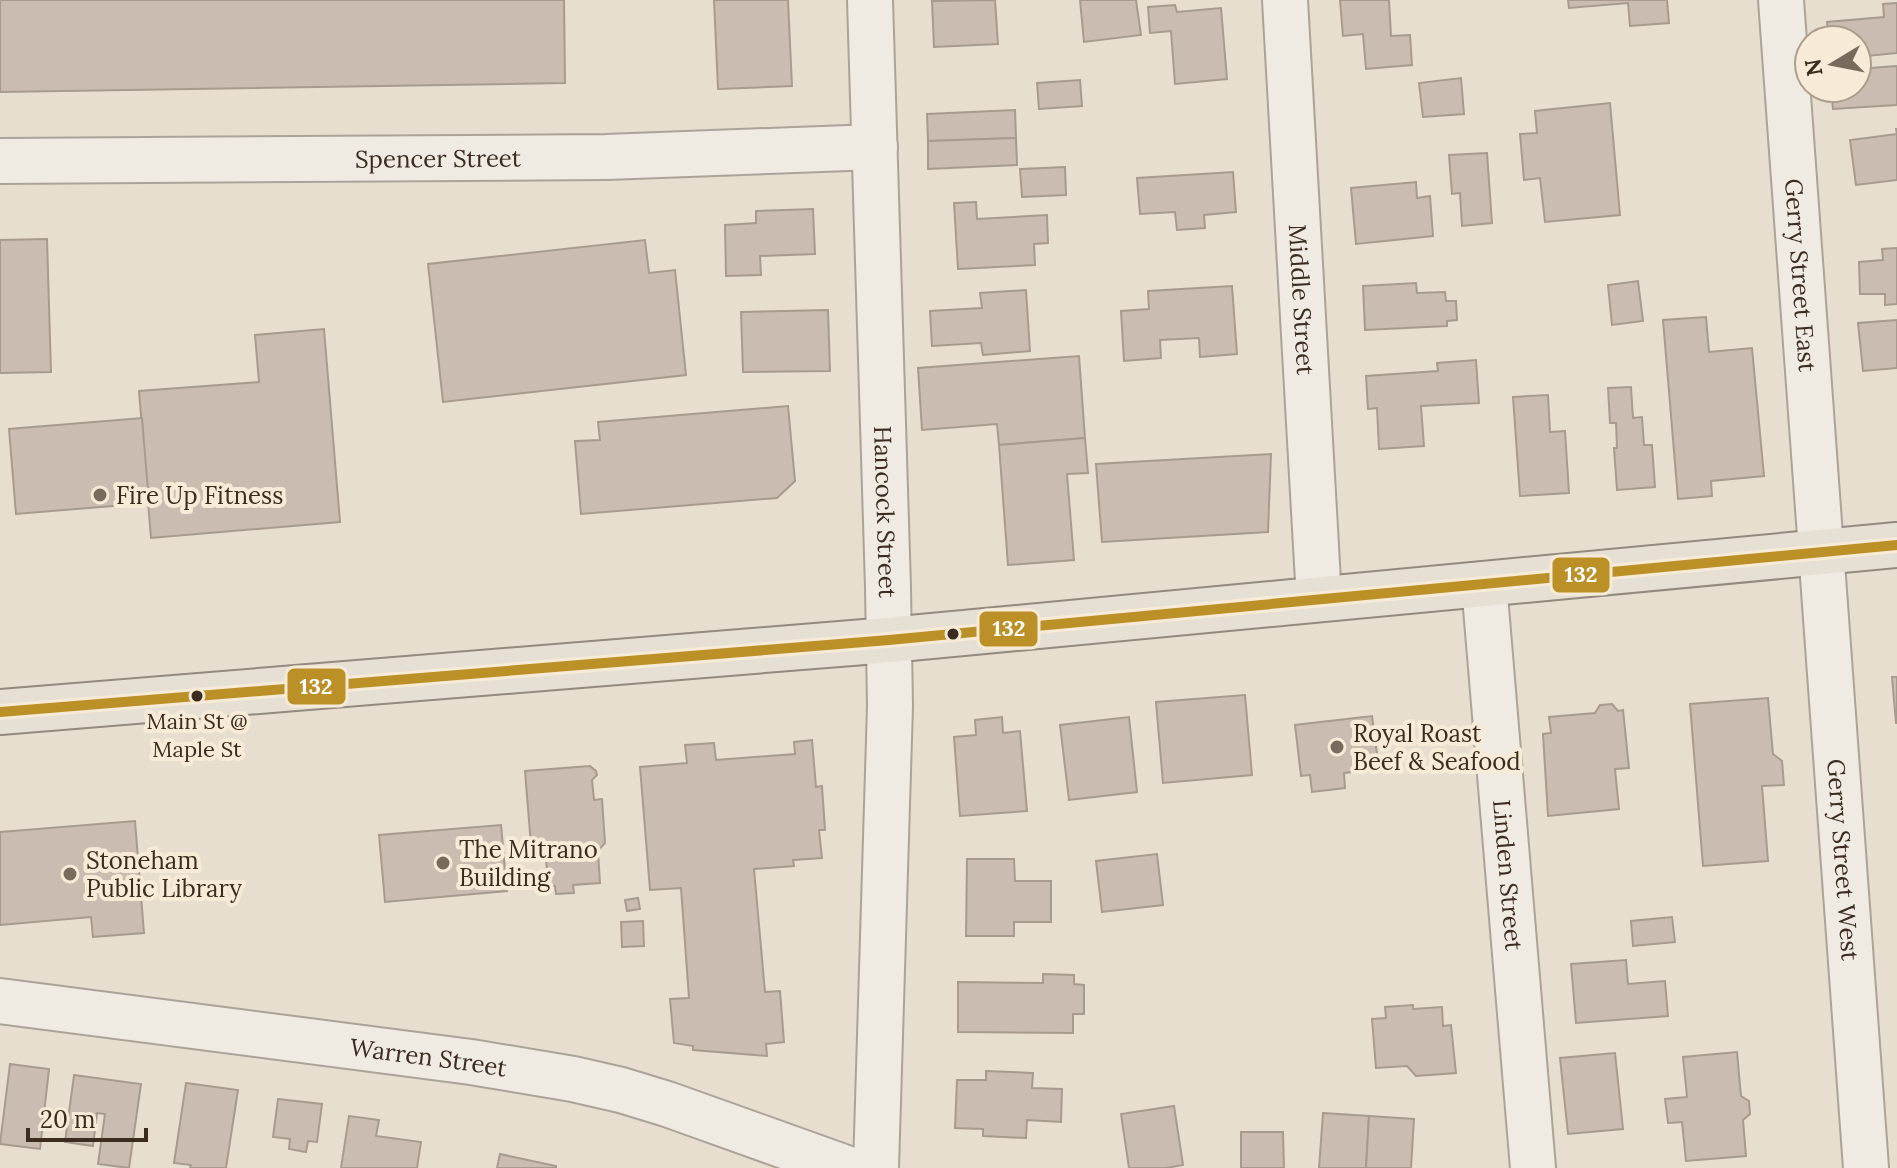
<svg xmlns="http://www.w3.org/2000/svg" width="1897" height="1168" font-family="Lora,serif">
<rect width="100%" height="100%" fill="#e7ded0"/>
<g fill="#cbbcb1" stroke="#a89a8f" stroke-width="2">
<polygon points="0,0 564,0 565,83 0,92"/>
<polygon points="714,0 788,0 792,86 718,89"/>
<polygon points="995,0 998,44 934,47 932,1"/>
<polygon points="1080,0 1136,0 1141,35 1084,42"/>
<polygon points="1340,0 1389,0 1391,36 1410,35 1412,65 1366,69 1363,34 1343,36"/>
<polygon points="1568,0 1667,0 1669,23 1630,26 1628,3 1569,8"/>
<polygon points="1897,3 1897,53 1857,57 1857,40 1829,40 1827,22 1884,17 1883,4"/>
<polygon points="1175,5 1177,12 1221,8 1227,79 1175,84 1171,31 1150,33 1148,7"/>
<polygon points="1897,66 1897,105 1833,109 1831,88 1857,88 1857,69"/>
<polygon points="1461,78 1464,114 1423,117 1419,83"/>
<polygon points="1080,80 1082,106 1039,109 1037,83"/>
<polygon points="1610,103 1620,215 1545,222 1540,178 1524,180 1520,134 1537,133 1535,111"/>
<polygon points="1015,110 1016,138 928,141 927,114"/>
<polygon points="1896,129 1897,129 1897,180 1856,185 1850,140 1897,134"/>
<polygon points="1016,138 1017,165 928,169 928,141"/>
<polygon points="1487,153 1492,223 1462,226 1460,193 1452,194 1449,155"/>
<polygon points="1065,167 1066,195 1022,197 1020,169"/>
<polygon points="1233,172 1236,212 1204,215 1205,228 1177,230 1175,212 1140,214 1137,178"/>
<polygon points="1416,182 1417,198 1430,196 1433,236 1356,244 1351,188"/>
<polygon points="976,202 977,219 1047,215 1048,243 1034,244 1035,265 958,269 954,203"/>
<polygon points="813,209 815,254 760,256 761,275 726,276 725,225 756,223 756,211"/>
<polygon points="47,239 51,372 0,373 0,240"/>
<polygon points="645,240 649,273 675,270 686,375 443,402 428,264"/>
<polygon points="1897,248 1897,304 1885,305 1885,294 1860,294 1859,262 1883,260 1882,249"/>
<polygon points="1638,281 1643,321 1612,325 1608,285"/>
<polygon points="1416,283 1417,293 1445,292 1446,301 1456,301 1457,320 1447,321 1447,326 1365,330 1363,286"/>
<polygon points="1232,286 1237,354 1200,357 1199,338 1160,340 1161,358 1124,361 1121,311 1149,309 1148,291"/>
<polygon points="1026,290 1030,351 983,355 981,343 932,346 930,311 982,308 980,293"/>
<polygon points="828,310 830,371 743,372 741,312"/>
<polygon points="1706,317 1709,352 1752,348 1764,476 1711,481 1712,496 1678,499 1663,320"/>
<polygon points="1897,320 1897,368 1863,371 1858,323"/>
<polygon points="324,329 340,522 151,538 139,391 259,382 255,335"/>
<polygon points="1079,356 1085,438 999,445 997,424 922,430 918,368"/>
<polygon points="1476,360 1479,403 1421,406 1424,446 1379,449 1377,408 1368,409 1366,376 1438,371 1437,363"/>
<polygon points="1631,387 1633,418 1642,417 1644,445 1652,445 1655,487 1617,490 1614,448 1617,448 1616,423 1610,423 1608,388"/>
<polygon points="1548,395 1550,432 1565,431 1569,493 1520,496 1513,397"/>
<polygon points="788,406 795,481 777,498 581,514 575,441 600,440 598,422"/>
<polygon points="142,418 149,503 16,514 9,429"/>
<polygon points="1085,438 1088,473 1067,474 1074,560 1008,565 999,445"/>
<polygon points="1271,454 1268,532 1102,542 1096,464"/>
<polygon points="1892,677 1897,677 1897,723 1896,723"/>
<polygon points="1245,695 1252,775 1163,783 1156,702"/>
<polygon points="1768,698 1773,754 1782,761 1784,785 1762,786 1768,861 1703,866 1690,704"/>
<polygon points="1612,704 1618,711 1623,710 1629,768 1615,769 1619,809 1548,816 1543,734 1551,733 1549,717 1595,713 1600,705"/>
<polygon points="1372,716 1379,769 1344,773 1345,788 1312,792 1310,775 1301,776 1295,725"/>
<polygon points="1002,717 1003,733 1020,731 1027,811 960,816 954,737 976,735 975,720"/>
<polygon points="1129,717 1137,792 1069,800 1060,725"/>
<polygon points="812,740 816,787 822,786 825,830 819,830 822,858 793,860 794,866 754,869 765,992 780,991 784,1042 766,1044 767,1056 693,1050 693,1046 674,1043 670,999 689,998 681,888 650,890 640,767 687,763 685,745 714,743 716,760 795,754 794,742"/>
<polygon points="590,766 596,771 597,775 592,780 594,800 602,799 605,843 598,851 600,883 573,885 574,893 556,894 555,886 548,887 546,857 532,858 525,771"/>
<polygon points="135,821 144,933 93,937 91,917 0,925 0,832"/>
<polygon points="501,825 507,891 385,902 379,835"/>
<polygon points="1157,854 1163,905 1102,912 1096,861"/>
<polygon points="967,859 1014,859 1015,881 1051,881 1051,922 1014,922 1014,936 966,936"/>
<polygon points="638,898 640,909 627,911 625,900"/>
<polygon points="1672,917 1675,942 1633,946 1631,921"/>
<polygon points="643,921 644,946 622,947 621,922"/>
<polygon points="1626,960 1628,984 1665,981 1668,1016 1576,1023 1571,964"/>
<polygon points="1043,974 1074,975 1074,984 1084,985 1084,1014 1073,1014 1073,1033 958,1032 958,982 1043,983"/>
<polygon points="1413,1005 1413,1009 1442,1007 1443,1026 1451,1025 1456,1073 1416,1076 1407,1066 1376,1068 1372,1019 1386,1018 1385,1007"/>
<polygon points="1737,1052 1741,1096 1749,1101 1750,1114 1743,1120 1746,1156 1686,1161 1682,1122 1668,1123 1665,1099 1687,1097 1683,1057"/>
<polygon points="1615,1053 1623,1129 1568,1134 1560,1058"/>
<polygon points="10,1064 49,1069 40,1149 0,1144"/>
<polygon points="986,1071 1033,1073 1032,1088 1062,1089 1061,1122 1027,1120 1026,1138 983,1136 983,1129 955,1128 957,1080 986,1080"/>
<polygon points="74,1075 141,1084 129,1168 98,1164 105,1114 97,1113 93,1146 65,1142"/>
<polygon points="186,1083 238,1090 226,1168 190,1168 191,1165 174,1163"/>
<polygon points="278,1099 322,1104 317,1142 308,1141 306,1152 289,1149 290,1139 273,1137"/>
<polygon points="1174,1106 1183,1165 1166,1168 1129,1168 1121,1114"/>
<polygon points="1323,1113 1369,1116 1366,1168 1319,1168"/>
<polygon points="349,1116 379,1120 376,1136 421,1142 417,1168 341,1168"/>
<polygon points="1369,1116 1414,1119 1411,1168 1366,1168"/>
<polygon points="1241,1132 1283,1132 1284,1168 1241,1168"/>
<polygon points="500,1154 556,1166 556,1168 497,1168"/>
</g>
<g fill="none" stroke-linecap="round" stroke-linejoin="round">
<defs>
<g id="street">
<path id="s1" d="M 870,0 L 888,587 L 890,706 L 876,1168"/>
<path id="s2" d="M 1285,0 L 1319,599"/>
<path id="s3" d="M 1781,0 L 1866,1168"/>
<path id="s4" d="M 0,161 L 606,157 L 875,147"/>
<path id="s5" d="M 1484,584 L 1533,1168"/>
<path id="s6" d="M 0,1001 L 471,1062 L 573,1079 L 621,1090 L 667,1104 L 846,1168"/>
</g>
<polyline id="primary" points="0,712 889,640 1897,545"/>
</defs>
<use href="#street" stroke="#aca398" stroke-width="48"/>
<use href="#primary" stroke="#92897f" stroke-width="48"/>
<use href="#street" stroke="#efeae2" stroke-width="44"/>
<use href="#primary" stroke="#e6dfd3" stroke-width="44"/>
<defs>
<polyline id="bus-1" points="0,712 889,640 1897,545"/>
</defs>
<use href="#bus-1" stroke="#f7ebd7" stroke-width="16"/>
<use href="#bus-1" stroke="#bb9027" stroke-width="10"/>
</g>
<g fill="#786a5d" stroke="#f7ebd7" stroke-width="3">
<circle cx="100" cy="495" r="8"/>
<circle cx="1337" cy="747" r="8"/>
<circle cx="443" cy="863" r="8"/>
<circle cx="70" cy="874" r="8"/>
</g>
<g fill="#3c2b1f" stroke="#f7ebd7" stroke-width="3">
<circle cx="953" cy="634" r="7"/>
<circle cx="197" cy="696" r="7"/>
</g>
<g text-anchor="middle" dominant-baseline="central" stroke-width="8" stroke-linejoin="round" paint-order="stroke">
<g font-size="22" fill="#3c2b1f" stroke="#f7ebd7">
<text x="197" y="721">Main St @<tspan x="197" dy="28">Maple St</tspan></text>
</g>
<g font-size="24" fill="#3c2b1f" stroke="#f7ebd7">
<text stroke="none"><textPath href="#s4" startOffset="438">Spencer Street</textPath></text>
<text stroke="none"><textPath href="#s3" startOffset="276">Gerry Street East</textPath></text>
<text stroke="none"><textPath href="#s2" startOffset="300">Middle Street</textPath></text>
<text stroke="none"><textPath href="#s1" startOffset="512">Hancock Street</textPath></text>
<text stroke="none"><textPath href="#s3" startOffset="862">Gerry Street West</textPath></text>
<text stroke="none"><textPath href="#s5" startOffset="292">Linden Street</textPath></text>
<text stroke="none"><textPath href="#s6" startOffset="432">Warren Street</textPath></text>
</g>
<g font-size="24" fill="#3c2b1f" stroke="#f7ebd7" text-anchor="start">
<text x="116" y="495">Fire Up Fitness</text>
<text x="1353" y="733">Royal Roast<tspan x="1353" dy="28">Beef &amp; Seafood</tspan></text>
<text x="459" y="849">The Mitrano<tspan x="459" dy="28">Building</tspan></text>
<text x="86" y="860">Stoneham<tspan x="86" dy="28">Public Library</tspan></text>
</g>
</g>
<g stroke="#f7ebd7" stroke-width="3">
<rect x="1551" y="556" width="60" height="38" rx="8" fill="#bb9027"/>
<rect x="978" y="610" width="61" height="38" rx="8" fill="#bb9027"/>
<rect x="286" y="667" width="61" height="39" rx="8" fill="#bb9027"/>
</g>
<g font-size="22" text-anchor="middle" font-weight="bold" fill="#fff">
<text x="1581" y="582">132</text>
<text x="1009" y="636">132</text>
<text x="316" y="694">132</text>
</g>
<g transform="translate(1833 64) rotate(260)"><circle r="38" fill="#f7ebd7" stroke="#ac9e8d" stroke-width="2"/>
<path d="M0-6L14 30L0 20L-14 30Z" fill="#786a5d"/>
<text y="-12" font-size="22" font-weight="bold" text-anchor="middle" fill="#3c2b1f">N</text>
</g>
<path d="M28 1128v12h118v-12" fill="none" stroke="#3c2b1f" stroke-width="4"/>
<text x="40" y="1128" font-size="24" fill="#3c2b1f" stroke="#f7ebd7" stroke-width="6" paint-order="stroke">20 m</text>
</svg>
